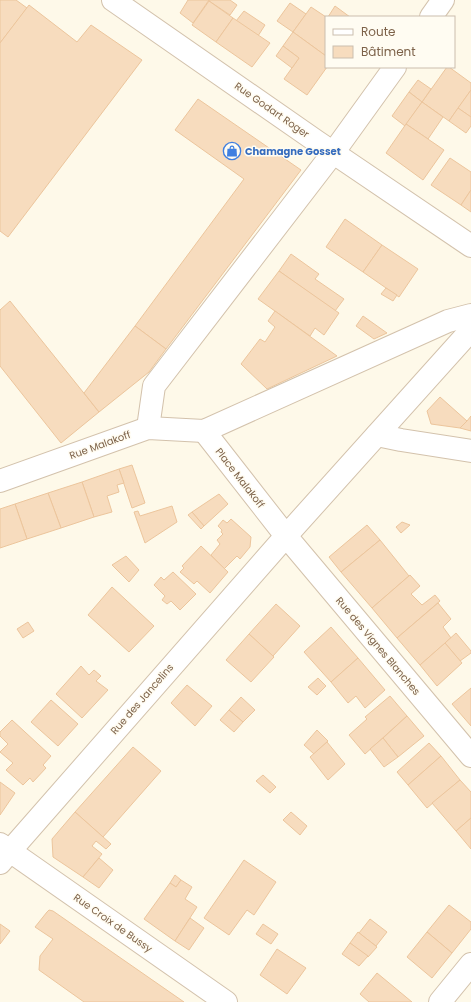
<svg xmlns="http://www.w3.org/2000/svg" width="471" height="1002" font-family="Poppins,sans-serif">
<rect width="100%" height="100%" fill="#fef9e9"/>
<g fill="#f7dcbe" stroke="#ecc59c">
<polygon points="0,0 16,0 27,8 0,43"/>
<polygon points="188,0 209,0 193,23 180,13"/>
<polygon points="209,0 230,0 237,5 230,15 209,1"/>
<polygon points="209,1 233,18 216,42 192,25"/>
<polygon points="290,3 306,14 293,32 277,21"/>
<polygon points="29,5 77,42 91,25 142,60 8,237 0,231 0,43"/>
<polygon points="335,6 350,17 328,17"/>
<polygon points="311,7 326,17 326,56 293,32"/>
<polygon points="244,11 265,25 258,36 236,21"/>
<polygon points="233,18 270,43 252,67 216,42"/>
<polygon points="293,32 326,56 326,67 327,67 307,95 284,79 299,58 283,46"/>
<polygon points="283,46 299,58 292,68 276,56"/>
<polygon points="447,67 449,67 471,83 471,90 449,121 422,102"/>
<polygon points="418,80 431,89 422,102 409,92"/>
<polygon points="471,90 471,117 458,108"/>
<polygon points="409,92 422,102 405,126 392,116"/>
<polygon points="198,99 301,170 166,349 135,326 244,179 175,130"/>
<polygon points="422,102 443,117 428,139 406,124"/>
<polygon points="458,108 471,117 471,126 466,133 449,121"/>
<polygon points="406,124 444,150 423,180 386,153"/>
<polygon points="450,158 471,172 471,190 461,205 431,185"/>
<polygon points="471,190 471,212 461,205"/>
<polygon points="345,219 382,245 363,272 326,247"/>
<polygon points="382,245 418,269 399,297 363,272"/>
<polygon points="291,254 319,274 315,279 344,299 335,311 279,271"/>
<polygon points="279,271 339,313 324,335 315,328 310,336 258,299"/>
<polygon points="386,288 397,295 393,301 381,294"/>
<polygon points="10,301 99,412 61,443 0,366 0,310"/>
<polygon points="275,311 337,356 267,389 241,364 260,339 265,342 275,327 268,321"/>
<polygon points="363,316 387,333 374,339 356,326"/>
<polygon points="135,326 166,349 149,372 99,412 84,393"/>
<polygon points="440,397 467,421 460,428 431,424 427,411"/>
<polygon points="471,416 471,431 460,428 467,421"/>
<polygon points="132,465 145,503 132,508 119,469"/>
<polygon points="119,469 124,483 117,485 119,492 107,496 112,512 94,517 82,482"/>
<polygon points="82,482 94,517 61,528 48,493"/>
<polygon points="48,493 61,528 27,539 15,504"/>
<polygon points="219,494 228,504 204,526 192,512"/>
<polygon points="15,504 27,539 0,548 0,509"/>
<polygon points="172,506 177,522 145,543 134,512 138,511 140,516"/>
<polygon points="192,512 204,526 201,529 188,515"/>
<polygon points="231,519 251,537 250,547 240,559 237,556 224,569 211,555 220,544 217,540 223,534 221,532 222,530 218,526 223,520 227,523"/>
<polygon points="402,522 410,525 401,533 396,527"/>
<polygon points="367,525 380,540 341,572 329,557"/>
<polygon points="380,540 409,576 372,608 341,572"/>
<polygon points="201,546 228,572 210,593 197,581 194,584 180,572 184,568 182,566"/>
<polygon points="126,556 139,570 129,582 112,565"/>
<polygon points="173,572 196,594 180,610 171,601 167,604 162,600 165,596 154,585 161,577 164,580"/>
<polygon points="410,575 420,586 411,594 422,605 435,595 440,601 397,638 372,608"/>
<polygon points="112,587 154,626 129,652 88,615"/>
<polygon points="438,603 451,619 443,627 451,638 420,665 397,638"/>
<polygon points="276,604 300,626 273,656 249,634"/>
<polygon points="28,622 34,631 23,638 17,629"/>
<polygon points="331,627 358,658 331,682 304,652"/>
<polygon points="456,633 471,651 471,653 460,661 445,643"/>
<polygon points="249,634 274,657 251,682 226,660"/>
<polygon points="445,643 462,663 437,686 420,665"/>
<polygon points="358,658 385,690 365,708 356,696 348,703 331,682"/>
<polygon points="81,666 89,675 94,670 101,676 96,681 108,690 82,718 56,694"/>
<polygon points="318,678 326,686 317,695 308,687"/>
<polygon points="187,685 212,706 195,726 171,703"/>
<polygon points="471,688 471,726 452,704"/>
<polygon points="390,696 407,716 365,754 349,735 367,719 365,717"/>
<polygon points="241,697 255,710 243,722 229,710"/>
<polygon points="51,700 78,724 58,746 31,722"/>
<polygon points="229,710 243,722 234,732 220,720"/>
<polygon points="407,716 424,736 398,757 383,738"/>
<polygon points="12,720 51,756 43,765 46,768 33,782 30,778 23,785 6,770 13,763 0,752 8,744 0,736 0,732"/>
<polygon points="317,730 328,741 314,754 304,745"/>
<polygon points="383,738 398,757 384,767 370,749"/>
<polygon points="327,742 345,764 328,780 310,757"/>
<polygon points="429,743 441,756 408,785 397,772"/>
<polygon points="133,747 161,771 103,837 75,812"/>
<polygon points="441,756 460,780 427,808 408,785"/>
<polygon points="263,775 276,787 270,793 256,781"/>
<polygon points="460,780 471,792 471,818 456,831 432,803"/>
<polygon points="0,782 15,793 0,815"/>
<polygon points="75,812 111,844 106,849 96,841 92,846 102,854 83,877 53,857 52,839"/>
<polygon points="291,812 307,826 300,835 283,820"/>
<polygon points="471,818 471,849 456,831"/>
<polygon points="99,858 113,870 99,888 83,877"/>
<polygon points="244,860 276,882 254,915 247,910 229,935 204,918"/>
<polygon points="175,875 181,880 176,887 170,883"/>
<polygon points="181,880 192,887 185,899 197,907 175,941 144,919 170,883 176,887"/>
<polygon points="449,905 471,922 471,929 452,953 427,932"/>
<polygon points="49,910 53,911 184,1002 84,1002 39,970 40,956 53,939 35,927 47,912"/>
<polygon points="190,918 204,928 189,950 175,941"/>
<polygon points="370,919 387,932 376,946 359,933"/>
<polygon points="0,924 10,931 0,944"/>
<polygon points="263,924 278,934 271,944 256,934"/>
<polygon points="358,932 377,947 368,957 350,943"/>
<polygon points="427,932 452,953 432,978 407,957"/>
<polygon points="350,943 368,956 359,966 342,954"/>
<polygon points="277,949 306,968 287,994 260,975"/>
<polygon points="377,973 412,1002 369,1002 360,994"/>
</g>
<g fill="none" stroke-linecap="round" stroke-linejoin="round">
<defs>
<g id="minor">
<polyline points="113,0 316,141 471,246"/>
<polyline points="431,17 443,0"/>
<polyline points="148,428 154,386 333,153 395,67"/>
<polyline points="204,431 286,536 471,330"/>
<polyline points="377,435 401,440 471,451"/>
<polyline points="0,481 148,428 204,431 448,321 471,315"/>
<polyline points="0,844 226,1002"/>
<polyline points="0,863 10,851 286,536 471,756"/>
<polyline points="440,1002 471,964"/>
</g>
</defs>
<use href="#minor" stroke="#d3c2ac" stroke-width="24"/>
<use href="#minor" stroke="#fff" stroke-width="22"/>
</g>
<defs>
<symbol id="shop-ring" viewBox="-11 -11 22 22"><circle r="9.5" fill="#fffcf2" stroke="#3f7fe0" stroke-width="1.5"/><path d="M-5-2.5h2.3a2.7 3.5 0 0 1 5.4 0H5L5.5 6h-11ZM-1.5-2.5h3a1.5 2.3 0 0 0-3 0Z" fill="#3f7fe0"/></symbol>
</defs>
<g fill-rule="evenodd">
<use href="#shop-ring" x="222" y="141" width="20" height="20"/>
</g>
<g text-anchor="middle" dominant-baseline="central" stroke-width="3" stroke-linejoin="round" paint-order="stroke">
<g font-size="10" fill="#7d6249" stroke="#fffcf2">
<text transform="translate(272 110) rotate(35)">Rue Godart Roger</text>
<text transform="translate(100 445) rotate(-20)">Rue Malakoff</text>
<text transform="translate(240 478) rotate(52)">Place Malakoff</text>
<text transform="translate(378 646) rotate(50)">Rue des Vignes Blanches</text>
<text transform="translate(142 699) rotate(-49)">Rue des Jancelins</text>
<text transform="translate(113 923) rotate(35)">Rue Croix de Bussy</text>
</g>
<g font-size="10" font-weight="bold" fill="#366cbe" stroke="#fffcf2" text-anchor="start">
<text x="245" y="151">Chamagne Gosset</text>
</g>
</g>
<rect x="325" y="16" width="130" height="52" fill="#fffcf2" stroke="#cbbeae"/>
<rect x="333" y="29" width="20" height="6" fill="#ffffff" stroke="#cbbeae"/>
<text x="361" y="36" font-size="12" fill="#7d6249">Route</text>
<rect x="333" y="46" width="20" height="12" fill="#f7dcbe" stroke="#cbbeae"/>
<text x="361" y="56" font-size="12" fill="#7d6249">Bâtiment</text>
</svg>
